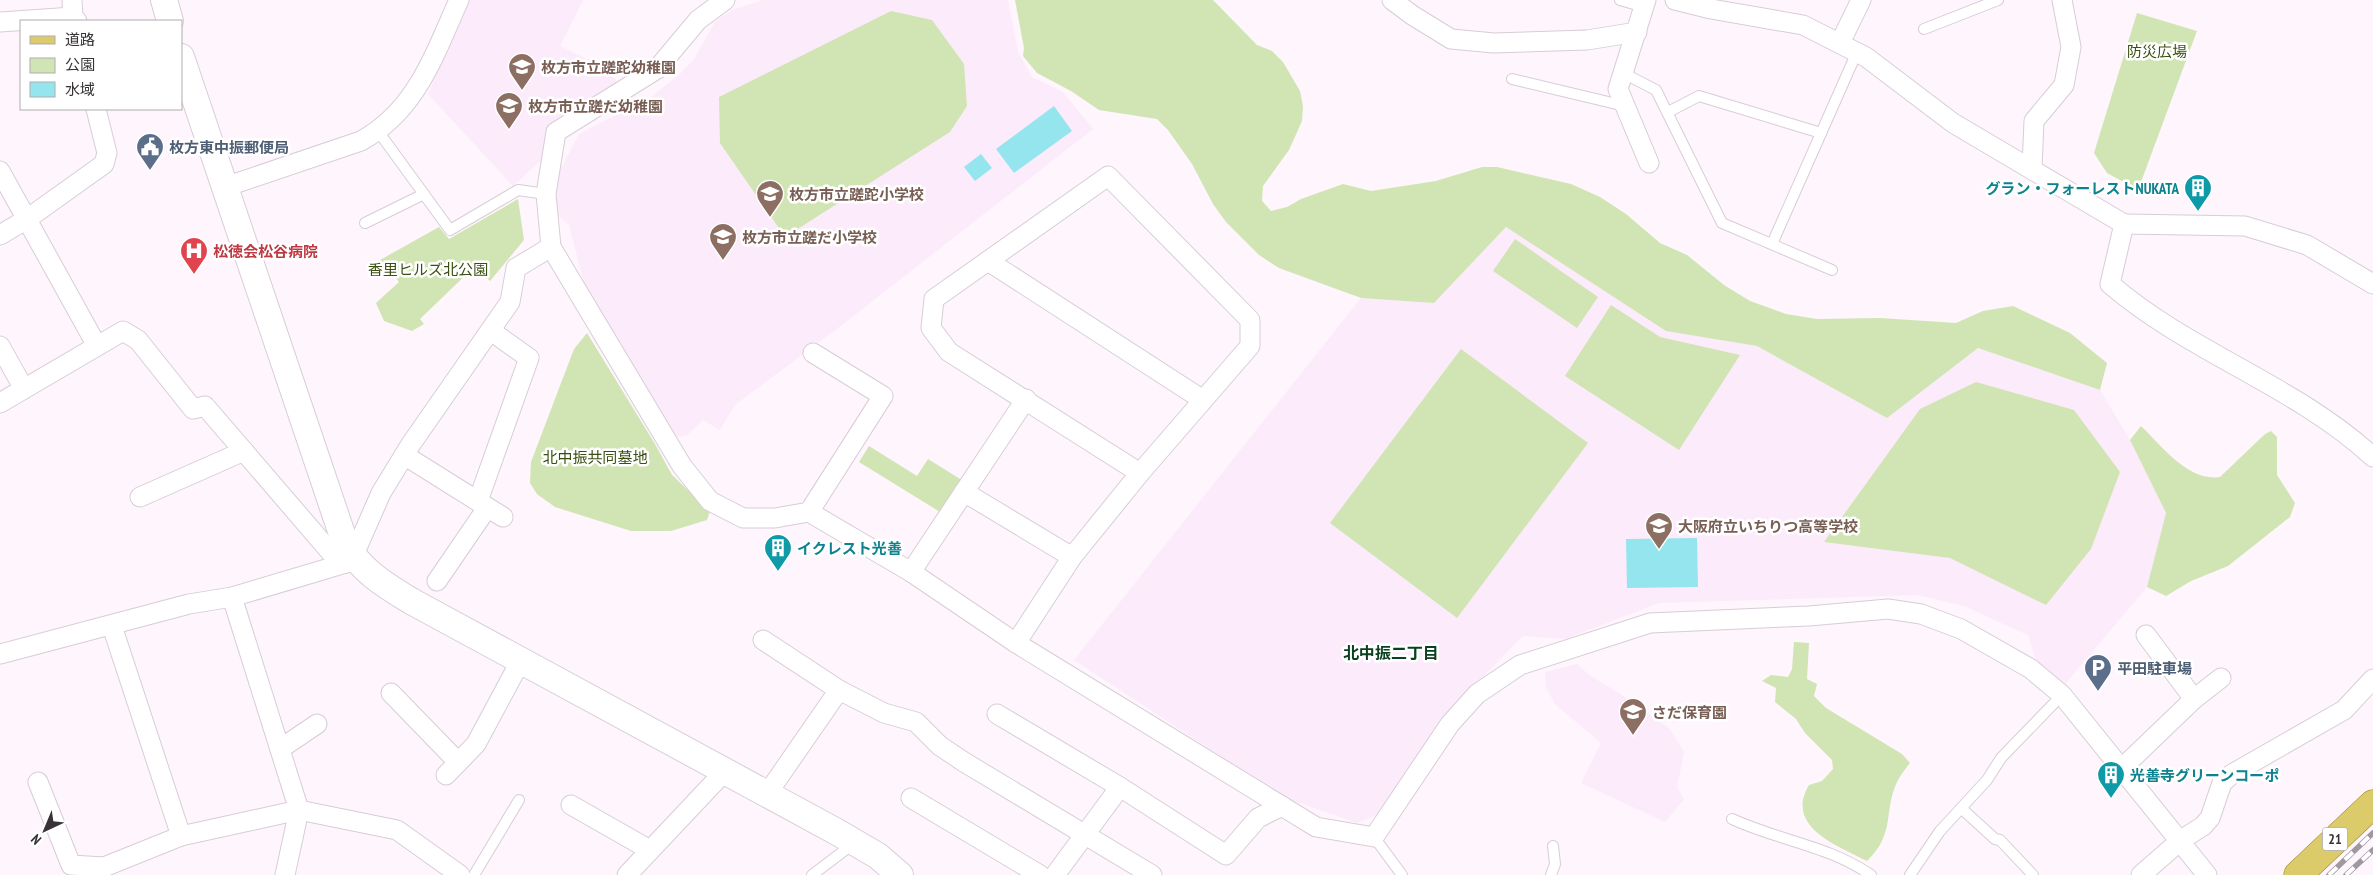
<svg xmlns="http://www.w3.org/2000/svg" width="2373" height="875" font-family="'PT Sans Narrow','Noto Sans JP',sans-serif">
<rect width="100%" height="100%" fill="#fef5fd"/>
<g fill="#fcebfa">
<polygon points="469,0 583,0 560,46 595,63 615,79 619,87 554,128 546,156 513,186 428,94"/>
<polygon points="763,0 1008,0 1018,52 1032,77 1063,92 1093,129 838,328 735,405 720,430 703,420 686,436 672,437 586,291 569,225 552,211 551,188 579,134 651,97 680,74 694,59 715,22 732,10"/>
<polygon points="1506,227 1666,331 1757,346 1887,418 1978,348 2100,390 2130,440 2166,513 2147,587 2065,684 2036,660 2028,635 1964,606 1917,595 1659,603 1565,639 1523,636 1443,718 1375,816 1357,823 1285,798 1074,660 1361,298 1434,303"/>
<polygon points="1577,664 1589,675 1619,693 1669,728 1684,752 1677,787 1684,799 1665,822 1581,783 1601,743 1555,704 1546,687 1545,672"/>
</g>
<g fill="#d0e5b3">
<polygon points="1015,0 1213,0 1257,45 1272,51 1283,62 1300,91 1303,106 1302,121 1289,150 1263,186 1262,201 1271,211 1287,207 1301,199 1343,184 1371,191 1436,181 1482,167 1497,167 1571,184 1600,197 1626,214 1660,243 1687,255 1724,285 1750,301 1786,314 1817,319 1880,318 1956,323 1983,311 2013,306 2070,333 2107,363 2100,390 1978,348 1887,418 1757,346 1666,331 1506,227 1434,303 1361,298 1279,268 1259,255 1226,222 1213,204 1192,164 1168,130 1157,119 1099,110 1071,91 1037,73 1023,56 1024,48"/>
<polygon points="891,11 932,20 964,64 967,106 950,132 785,237 720,143 719,97"/>
<polygon points="2137,13 2197,31 2138,190 2107,173 2094,153"/>
<polygon points="518,199 524,240 490,281 475,266 420,319 424,324 412,331 384,321 376,303 399,282 380,260 439,227 449,239"/>
<polygon points="1515,239 1598,297 1577,328 1493,271"/>
<polygon points="1611,305 1660,337 1740,355 1679,450 1565,376"/>
<polygon points="587,333 655,444 672,475 710,511 707,520 671,531 631,531 555,507 537,494 530,483 531,462 574,349"/>
<polygon points="1461,349 1588,443 1457,618 1330,523"/>
<polygon points="1976,382 2074,410 2120,472 2091,549 2046,605 1950,558 1824,542 1920,409"/>
<path d="M 2141,426 C 2162,446 2188,482 2220,477 L 2265,434 L 2271,431 L 2277,437 L 2277,475 L 2295,503 L 2290,517 L 2228,566 L 2191,581 L 2166,596 L 2147,587 L 2166,513 L 2130,440 Z"/>
<polygon points="869,446 917,476 928,459 965,482 945,515 859,462"/>
<path d="M 1794,642 L 1809,643 L 1807,679 L 1817,684 L 1814,696 L 1826,708 L 1902,754 L 1910,763 C 1905,769 1900,776 1897,782 C 1883,812 1896,833 1867,861 C 1838,846 1784,827 1809,785 L 1822,781 L 1833,769 L 1832,760 L 1805,733 L 1796,719 L 1775,702 L 1776,688 L 1762,681 L 1771,675 L 1788,677 L 1792,669 Z"/>
</g>
<g fill="#94e5ed">
<polygon points="1054,106 1072,131 1014,173 996,149"/>
<polygon points="981,154 992,168 975,181 964,167"/>
<polygon points="1697,538 1698,587 1627,588 1626,539"/>
</g>
<g fill="none" stroke-linecap="round" stroke-linejoin="round">
<defs>
<g id="lane">
<polyline points="1620,0 1644,7"/>
<polyline points="1924,29 1998,0"/>
<polyline points="1623,73 1656,90 1722,223 1832,270"/>
<polyline points="1512,79 1625,106"/>
<polyline points="1668,112 1699,96 1821,133"/>
<polyline points="378,131 450,230 518,190 546,194"/>
<polyline points="365,223 424,194"/>
<polyline points="1772,244 1857,52"/>
<polyline points="1961,808 1995,839 2000,840 2033,875"/>
<path d="M 1732,819 C 1780,841 1827,845 1871,875"/>
<polyline points="1374,837 1402,875"/>
<polyline points="474,875 519,800"/>
<polyline points="812,875 853,844"/>
<polyline points="1551,875 1555,864 1553,846"/>
<polyline points="1910,875 1940,831 1987,780 2001,758 2062,695"/>
</g>
<g id="street">
<polyline points="72,0 73,17 77,21"/>
<polyline points="725,0 698,20 657,69 556,132 546,194 551,247 682,466 710,501 743,518 775,518 809,512 883,396 813,353"/>
<polyline points="1392,0 1412,15 1451,39 1494,43 1587,40 1637,32"/>
<polyline points="1646,0 1618,89 1649,163"/>
<path d="M 1675,0 L 1711,9 L 1803,25 L 1866,57 L 1953,123 L 2124,224 L 2110,284 C 2190,353 2295,385 2373,457"/>
<polyline points="0,22 73,17"/>
<polyline points="1840,43 1861,0"/>
<polyline points="2032,168 2034,121 2064,85 2071,47 2062,0"/>
<polyline points="0,171 97,346"/>
<path d="M 225,187 L 361,141 C 417,110 434,55 459,0"/>
<polyline points="2124,224 2245,226 2307,245 2373,284"/>
<polyline points="0,235 27,219 104,164 107,153 96,109"/>
<polyline points="988,261 1203,400"/>
<polyline points="0,346 24,389"/>
<polyline points="0,403 123,331 138,340 193,409 205,406 333,555 346,563"/>
<polyline points="404,455 503,517"/>
<polyline points="964,492 1072,557"/>
<polyline points="140,497 244,451"/>
<polyline points="478,501 529,358 491,331"/>
<polyline points="809,512 911,572 1016,643 1316,827 1374,837 1450,724 1477,694 1520,665 1650,623 1809,616 1888,609 1921,614 1961,629 2031,669 2062,695 2207,875"/>
<polyline points="911,572 1026,399"/>
<polyline points="437,581 487,508"/>
<polyline points="232,597 299,810 285,875"/>
<polyline points="112,626 181,836"/>
<polyline points="2146,635 2194,699"/>
<polyline points="763,640 839,690 884,713 916,722 940,746 964,762 1152,875"/>
<polyline points="1016,643 1072,557 1140,473 1250,346 1250,320 1108,176 934,299 931,328 949,352 1140,473"/>
<polyline points="0,654 189,604 232,597 346,563 353,557 381,493 411,444 510,302 516,268 551,247"/>
<polyline points="391,693 458,762"/>
<polyline points="997,714 1120,787 1226,855 1258,818 1282,806"/>
<polyline points="280,749 317,724"/>
<polyline points="2121,769 2194,699 2221,678"/>
<polyline points="446,775 476,744 521,660"/>
<polyline points="38,782 71,865 104,867"/>
<polyline points="767,794 839,690"/>
<polyline points="911,798 1040,875"/>
<polyline points="571,805 650,850"/>
<polyline points="94,875 104,867 181,836 299,810 397,830 460,875"/>
<polyline points="627,875 725,771"/>
<polyline points="1055,875 1120,787"/>
<polyline points="2141,875 2181,840 2203,826 2210,818 2222,783 2232,774 2344,710 2373,679"/>
</g>
<g id="secondary">
<polyline points="164,0 170,21"/>
<path d="M 181,57 L 345,543 C 360,570 385,585 411,601 L 837,832 L 878,856 L 900,875"/>
</g>
<polyline id="primary" points="2298,875 2373,804"/>
</defs>
<use href="#lane" stroke="#d7cdd6" stroke-width="12"/>
<use href="#street" stroke="#d7cdd6" stroke-width="21"/>
<use href="#secondary" stroke="#d7cdd6" stroke-width="28"/>
<use href="#primary" stroke="#938019" stroke-width="29"/>
<use href="#lane" stroke="#fff" stroke-width="10"/>
<use href="#street" stroke="#fff" stroke-width="19"/>
<use href="#secondary" stroke="#fff" stroke-width="26"/>
<use href="#primary" stroke="#dccb6b" stroke-width="28"/>
<defs>
<g id="rail">
<polyline points="2329,875 2373,833"/>
<polyline points="2346,875 2373,850"/>
</g>
</defs>
<use href="#rail" stroke="#9f999f" stroke-width="5.5"/>
<use href="#rail" stroke="#fff" stroke-width="4" stroke-dasharray="11" stroke-linecap="butt"/>
</g>
<defs>
<symbol id="school-pin" viewBox="-11 -11 22 30"><path d="M0 17L-7.5 6A9.5 9.5 0 1 1 7.5 6Z" fill="#8d6e63" stroke="#fff"/><path d="M0-5L7-2L0 1L-7-2ZM-4 1L0 2.5L4 1V4Q0 6-4 4Z" fill="#fff"/></symbol>
<symbol id="civic-pin" viewBox="-11 -11 22 30"><path d="M0 17L-7.5 6A9.5 9.5 0 1 1 7.5 6Z" fill="#5c6f8a" stroke="#fff"/><path d="M-.6-6.5H3V-4.5H.6V-3L4-1V1h2V6H-6V1h2V-1L-.6-3ZM-1.2 2.5V6h2.4V2.5Z" fill="#fff"/></symbol>
<symbol id="building-pin" viewBox="-11 -11 22 30"><path d="M0 17L-7.5 6A9.5 9.5 0 1 1 7.5 6Z" fill="#0f9aa8" stroke="#fff"/><path d="M-4-6H4V6H1V3H-1V6H-4ZM-2.5-4.3h1.7v1.8h-1.7ZM.8-4.3h1.7v1.8H.8ZM-2.5-1h1.7V.8h-1.7ZM.8-1h1.7V.8H.8Z" fill="#fff"/></symbol>
<symbol id="hospital-pin" viewBox="-11 -11 22 30"><path d="M0 17L-7.5 6A9.5 9.5 0 1 1 7.5 6Z" fill="#e0444e" stroke="#fff"/><path d="M-5-5h3v3.5h4V-5h3V5h-3V1.5h-4V5h-3Z" fill="#fff"/></symbol>
<symbol id="parking-pin" viewBox="-11 -11 22 30"><path d="M0 17L-7.5 6A9.5 9.5 0 1 1 7.5 6Z" fill="#5c6f8a" stroke="#fff"/><path d="M-3.5-5.5H1a3.5 3.5 0 0 1 0 7H-1V5.5H-3.5ZM-1-3.4V-.6H.8a1.4 1.4 0 0 0 0-2.8Z" fill="#fff"/></symbol>
</defs>
<g fill-rule="evenodd">
<use href="#school-pin" x="506" y="51" width="32" height="43"/>
<use href="#school-pin" x="493" y="90" width="32" height="43"/>
<use href="#civic-pin" x="134" y="131" width="32" height="43"/>
<use href="#building-pin" x="2182" y="172" width="32" height="43"/>
<use href="#school-pin" x="754" y="178" width="32" height="43"/>
<use href="#school-pin" x="707" y="221" width="32" height="43"/>
<use href="#hospital-pin" x="178" y="235" width="32" height="43"/>
<use href="#school-pin" x="1643" y="510" width="32" height="43"/>
<use href="#building-pin" x="762" y="532" width="32" height="43"/>
<use href="#parking-pin" x="2082" y="652" width="32" height="43"/>
<use href="#school-pin" x="1617" y="696" width="32" height="43"/>
<use href="#building-pin" x="2095" y="759" width="32" height="43"/>
</g>
<g text-anchor="middle" dominant-baseline="central" stroke-width="5" stroke-linejoin="round" paint-order="stroke">
<rect fill="#fff" stroke="#737073" stroke-width="1" x="2322.5" y="827.5" width="25" height="23" rx="4"/>
<g font-size="14" font-weight="bold" fill="#373337">
<text x="2335" y="839">21</text>
</g>
<g font-size="15" fill="#3a4f12" stroke="#fff">
<text x="2157" y="51">防災広場</text>
<text x="428" y="269">香里ヒルズ北公園</text>
<text x="595" y="457">北中振共同墓地</text>
</g>
<g font-size="15" font-weight="bold" fill="#785e54" stroke="#fff" text-anchor="start">
<text x="541" y="67">枚方市立蹉跎幼稚園</text>
<text x="528" y="106">枚方市立蹉だ幼稚園</text>
<text x="789" y="194">枚方市立蹉跎小学校</text>
<text x="742" y="237">枚方市立蹉だ小学校</text>
<text x="1678" y="526">大阪府立いちりつ高等学校</text>
<text x="1652" y="712">さだ保育園</text>
</g>
<g font-size="15" font-weight="bold" fill="#4e5e75" stroke="#fff" text-anchor="start">
<text x="169" y="147">枚方東中振郵便局</text>
<text x="2117" y="668">平田駐車場</text>
</g>
<g font-size="15" font-weight="bold" fill="#0d838f" stroke="#fff" text-anchor="start">
<text x="2179" y="188" text-anchor="end">グラン・フォーレストNUKATA</text>
<text x="797" y="548">イクレスト光善</text>
<text x="2130" y="775">光善寺グリーンコーポ</text>
</g>
<g font-size="15" font-weight="bold" fill="#be3a42" stroke="#fff" text-anchor="start">
<text x="213" y="251">松徳会松谷病院</text>
</g>
<g font-size="16" font-weight="bold" fill="#0a401f" stroke="#fff">
<text x="1391" y="653">北中振二丁目</text>
</g>
</g>
<rect x="20" y="20" width="162" height="90" fill="#ffffff" stroke="#afadaf"/>
<rect x="30" y="36" width="25" height="8" fill="#dccb6b" stroke="#afadaf"/>
<text x="65" y="45" font-size="15" fill="#373337">道路</text>
<rect x="30" y="58" width="25" height="15" fill="#d0e5b3" stroke="#afadaf"/>
<text x="65" y="70" font-size="15" fill="#373337">公園</text>
<rect x="30" y="82" width="25" height="15" fill="#94e5ed" stroke="#afadaf"/>
<text x="65" y="95" font-size="15" fill="#373337">水域</text>
<g transform="translate(45 830) rotate(224)" stroke="#ffffff" stroke-width="4" paint-order="stroke">
<path d="M0-4L9 19L0 12L-9 19Z" fill="#373337"/>
<text y="-8" font-size="14" font-weight="bold" text-anchor="middle" fill="#373337">N</text>
</g>
</svg>
